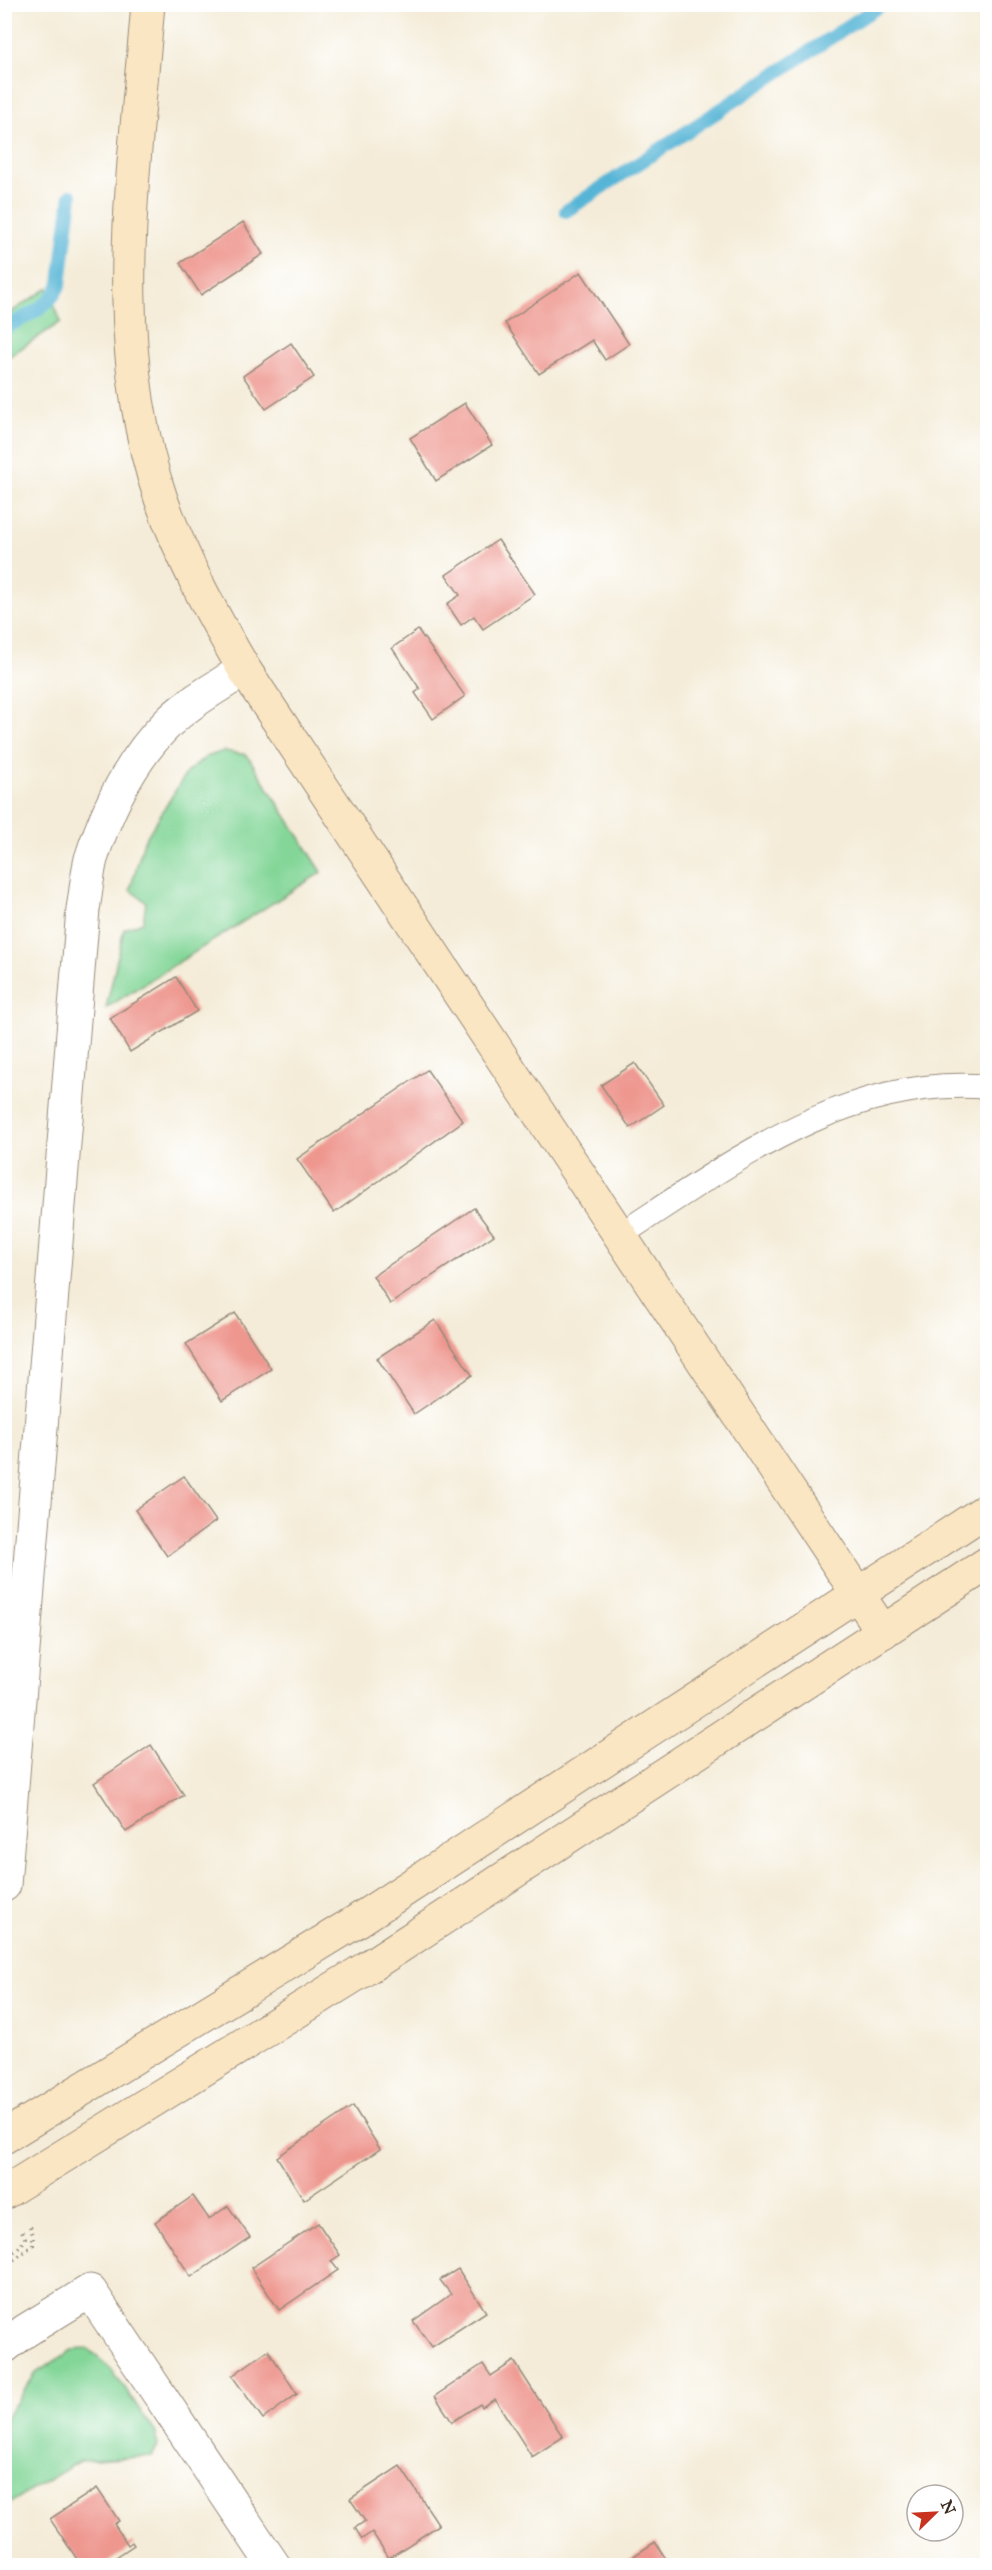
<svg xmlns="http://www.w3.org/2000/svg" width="992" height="2570" font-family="'IM FELL Great Primer',serif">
<rect width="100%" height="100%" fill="#fff"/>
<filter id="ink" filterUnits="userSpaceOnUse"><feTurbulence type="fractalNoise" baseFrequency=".0167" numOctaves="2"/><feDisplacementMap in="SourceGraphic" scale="12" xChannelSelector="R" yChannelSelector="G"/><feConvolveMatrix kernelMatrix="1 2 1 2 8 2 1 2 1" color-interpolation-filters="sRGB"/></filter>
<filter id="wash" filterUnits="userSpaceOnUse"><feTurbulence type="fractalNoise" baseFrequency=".008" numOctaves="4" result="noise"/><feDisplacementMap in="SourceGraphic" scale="24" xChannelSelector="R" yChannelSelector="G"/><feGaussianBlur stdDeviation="1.35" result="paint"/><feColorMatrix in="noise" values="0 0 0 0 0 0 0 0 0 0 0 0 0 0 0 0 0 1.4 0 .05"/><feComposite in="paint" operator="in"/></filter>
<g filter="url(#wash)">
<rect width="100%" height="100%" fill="#f4ecd8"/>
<g fill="#83d698" stroke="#5f805b" stroke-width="1.5">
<polygon points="48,288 61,322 5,359 5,316"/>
<polygon points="224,751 247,755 322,872 106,1008 124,929 143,922 146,902 130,890 144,841 187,772 206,757"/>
<polygon points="88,2349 111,2369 156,2433 158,2446 152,2456 80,2461 5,2506 5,2419 36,2373 72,2350"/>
</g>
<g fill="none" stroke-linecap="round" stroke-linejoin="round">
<g stroke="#57b5d6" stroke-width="14">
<polyline points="566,211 882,4"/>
<path d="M 4,329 C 26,315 51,308 60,283 L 71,196"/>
</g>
</g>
<g id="blocks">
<g fill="#ee978f">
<polygon points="243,222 263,254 201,295 180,263"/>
<polygon points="581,272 629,344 605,360 592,340 539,374 505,323"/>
<polygon points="291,343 314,377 266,409 243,376"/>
<polygon points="465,403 492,445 436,481 410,438"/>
<polygon points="498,540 535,594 483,629 474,616 461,625 447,604 460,595 446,575"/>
<polygon points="418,630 465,696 433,719 415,693 420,689 392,648"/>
<polygon points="176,977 197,1011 130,1052 110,1018"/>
<polygon points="635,1063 664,1105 630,1128 601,1085"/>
<polygon points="427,1070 463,1121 334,1213 297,1159"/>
<polygon points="474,1208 494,1235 390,1304 373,1276"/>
<polygon points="235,1313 271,1369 222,1401 186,1344"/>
<polygon points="435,1320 472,1375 414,1414 377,1358"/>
<polygon points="184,1476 216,1521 167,1556 135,1510"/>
<polygon points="151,1745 184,1795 126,1832 94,1783"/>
<polygon points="353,2106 380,2149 304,2200 277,2157"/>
<polygon points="193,2196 209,2219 228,2206 250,2237 191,2277 155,2222"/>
<polygon points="318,2223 340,2255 331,2261 338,2270 279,2310 251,2268"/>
<polygon points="458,2269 486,2312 432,2347 413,2321 451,2294 440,2280"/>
<polygon points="268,2350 297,2394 263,2419 232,2376"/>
<polygon points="514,2361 563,2437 532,2457 495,2399 482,2407 480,2404 452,2422 435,2396 483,2364 491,2376"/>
<polygon points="400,2466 439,2525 389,2558 372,2532 362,2539 355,2528 365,2521 350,2499"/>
<polygon points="97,2488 119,2521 114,2524 128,2545 132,2542 134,2545 104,2565 81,2565 50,2519"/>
<polygon points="655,2542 670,2565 620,2565"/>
</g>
</g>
</g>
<g filter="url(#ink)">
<use href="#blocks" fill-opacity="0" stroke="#988b7b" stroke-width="1.5"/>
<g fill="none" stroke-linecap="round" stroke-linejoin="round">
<defs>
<path id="lane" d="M 620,1235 C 731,1163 848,1074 988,1087"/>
<g id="street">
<path d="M 4,1885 L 83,909 C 86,893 87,875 91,859 C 107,809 131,759 169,722 C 190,701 220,686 244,669"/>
<polyline points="4,2347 25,2331 90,2291 274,2566"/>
</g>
<g id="secondary">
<path d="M 148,4 C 135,168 106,339 161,499 C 182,559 212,614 244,669 L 883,1632"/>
<polyline points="4,2137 357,1921 988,1509"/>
<polyline points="4,2193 365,1969 988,1563"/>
</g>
</defs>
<use href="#lane" stroke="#988b7b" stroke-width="26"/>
<use href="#street" stroke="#988b7b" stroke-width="35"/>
<use href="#secondary" stroke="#988b7b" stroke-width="35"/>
<g stroke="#988b7b" stroke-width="4" stroke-dasharray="1.5 4.5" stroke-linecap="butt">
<polyline points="4,2020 9,2027 4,2051"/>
<polyline points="4,2259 21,2246 25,2238 21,2228"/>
<polyline points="4,2267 33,2245 33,2235 29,2223"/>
</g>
<use href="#lane" stroke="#fff" stroke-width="24"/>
<use href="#street" stroke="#fff" stroke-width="33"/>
<use href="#secondary" stroke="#fbe6c3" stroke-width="33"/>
</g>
</g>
<rect width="992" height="2570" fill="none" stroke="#fff" stroke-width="24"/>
<g transform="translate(935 2513) rotate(66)"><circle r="28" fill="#ffffff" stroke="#b1aaa5" stroke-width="1.5"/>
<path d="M0-4.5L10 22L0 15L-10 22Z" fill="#c8321e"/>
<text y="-9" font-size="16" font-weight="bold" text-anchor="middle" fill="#3b2a1e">N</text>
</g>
</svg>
